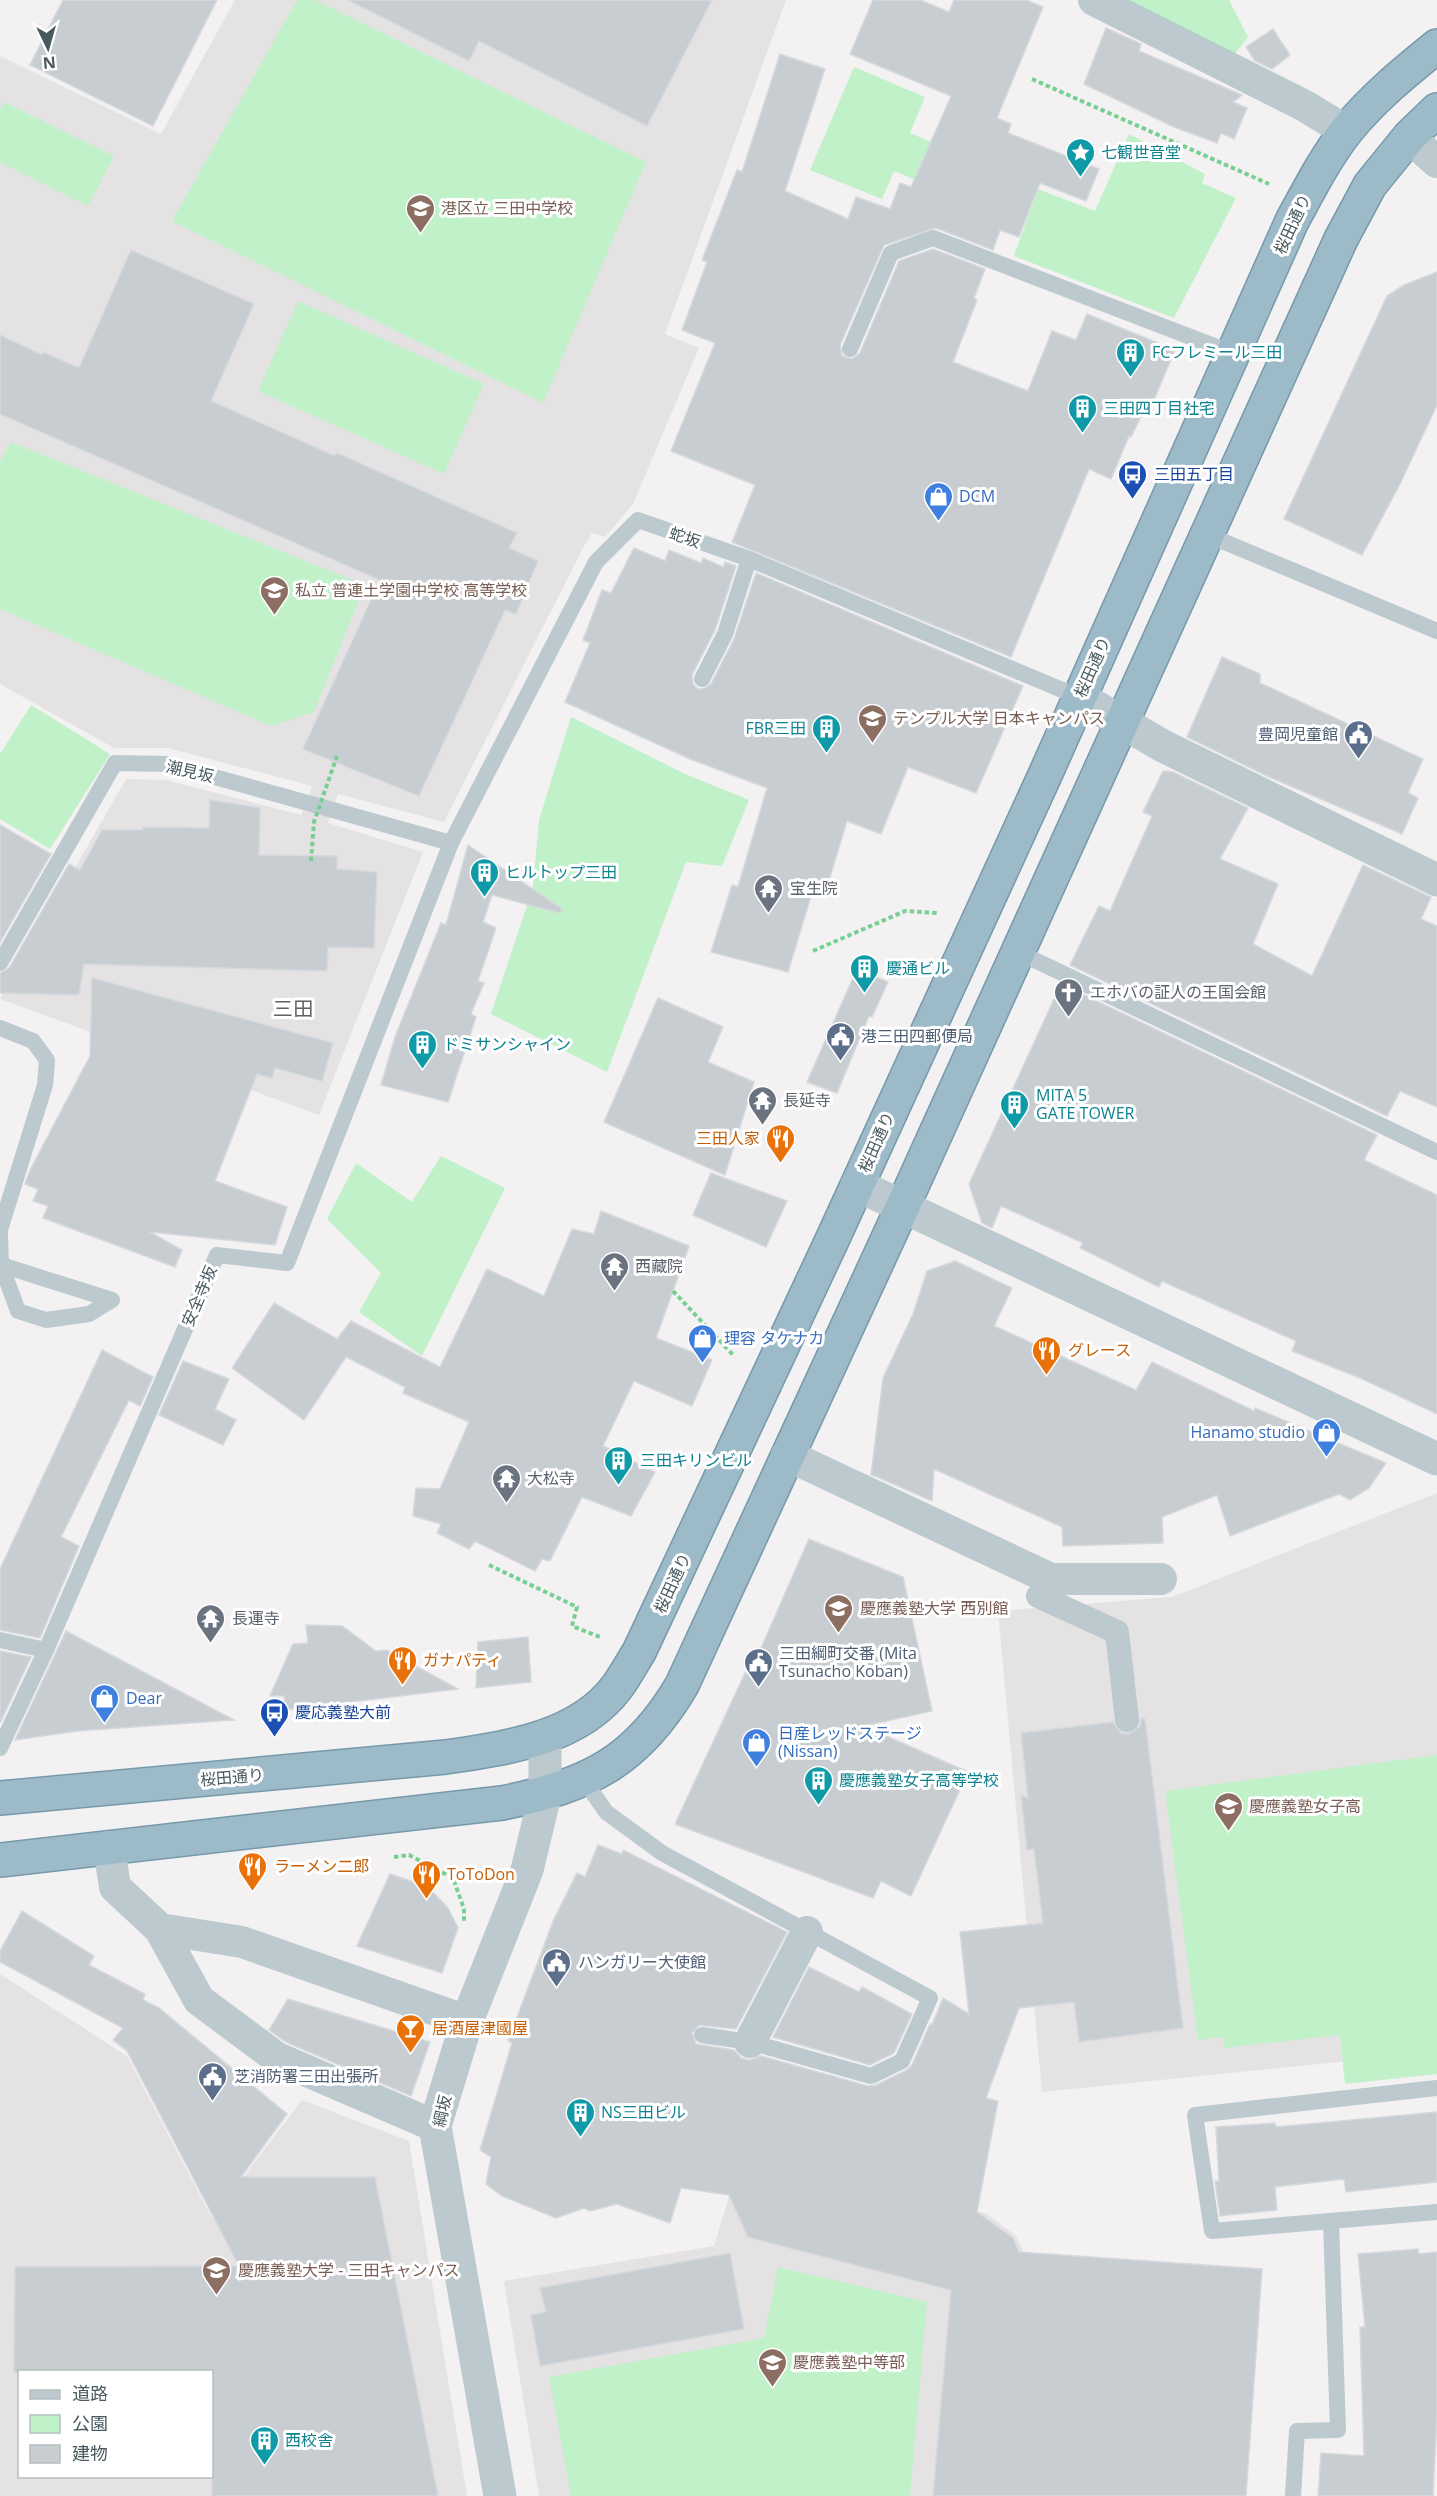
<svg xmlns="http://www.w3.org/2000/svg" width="1437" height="2496" font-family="'Open Sans','Noto Sans JP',sans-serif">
<rect width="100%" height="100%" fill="#f4f1f2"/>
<g fill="#e5e2e4" fill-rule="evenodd">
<polygon points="235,0 786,0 665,334 699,348 633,504 605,537 592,533 583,548 444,822 338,794 328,823 423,852 319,1115 0,999 126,779 166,780 301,815 312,786 168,748 114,748 0,684 0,56 161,134"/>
<polygon points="1437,1493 1437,2052 1042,2092 998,1611 1172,1597"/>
<path d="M 0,1974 L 127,2056 L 212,2218 L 302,2100 L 409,2141 L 467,2496 L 0,2496 ZM 20,2372 L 212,2372 L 212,2476 L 20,2476 Z"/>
<polygon points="744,2147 987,2214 1016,2236 1033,2274 1014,2496 539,2496 504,2281 714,2246"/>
</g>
<g fill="#c0f1c9">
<polygon points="297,0 315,0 646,162 543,403 172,221"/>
<polygon points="1125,0 1229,0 1248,37 1234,55"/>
<polygon points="854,67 925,97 910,133 946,148 930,186 894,171 882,199 810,170"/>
<polygon points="4,102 114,156 88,206 0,162 0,110"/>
<polygon points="1129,134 1205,174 1202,183 1236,198 1174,318 1014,256 1038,189 1095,211"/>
<polygon points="298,301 484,384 444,474 258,391"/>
<polygon points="11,442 365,585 314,712 271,726 0,609 0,461"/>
<polygon points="31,705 110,754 50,849 0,819 0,754"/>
<polygon points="571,717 685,774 749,800 722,866 686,862 607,1072 491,1014 533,887 539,820"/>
<polygon points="441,1156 505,1188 422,1356 359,1312 381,1273 327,1219 356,1163 412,1202"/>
<polygon points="1437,1755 1437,2074 1345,2084 1340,2035 1224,2048 1223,2037 1198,2040 1165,1791"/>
<polygon points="778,2267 927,2302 910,2496 571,2496 549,2377 764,2338"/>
</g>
<g fill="#c8cdd1" stroke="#d5d9dd" stroke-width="1.5">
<polygon points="63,0 217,0 153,126 30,65"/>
<polygon points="348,0 712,0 647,126 479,41 469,61"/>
<polygon points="873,0 920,0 949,12 954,0 1026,0 1043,7 997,118 1011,124 1008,133 1099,169 1086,201 1040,183 1019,237 1000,230 993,250 936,228 884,245 840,345 842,356 852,359 860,353 899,261 933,249 985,269 974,298 977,300 953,362 1028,391 1052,331 1076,340 1087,314 1175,350 1154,400 1150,398 1131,437 1129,436 1111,479 1089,469 1011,657 732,542 755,485 671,451 715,343 682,330 707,262 702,260 737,170 742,172 780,54 825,69 785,191 848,219 856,197 890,209 900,183 911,187 951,96 850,54"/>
<polygon points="1106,28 1141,44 1139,51 1242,95 1233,102 1247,108 1234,139 1221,133 1217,143 1174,127 1084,84"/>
<polygon points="1273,29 1290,55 1272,69 1255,61 1246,47"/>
<polygon points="131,250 254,304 211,401 335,456 337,453 517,533 509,548 538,561 516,614 505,610 419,796 303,749 380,580 0,414 0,335 42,355 43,352 79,368"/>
<polygon points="1437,272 1437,405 1400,484 1362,555 1284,519 1387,296 1404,285"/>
<polygon points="634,548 665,561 669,550 701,563 703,558 723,567 725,562 736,566 715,630 692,675 693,684 698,689 703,689 711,684 734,639 756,573 1023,686 976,793 908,767 881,834 847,821 828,884 816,880 788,972 711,952 732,885 738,887 767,788 690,759 565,702 590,643 583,640 602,590 611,593"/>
<polygon points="1222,657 1260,674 1260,683 1423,759 1408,793 1418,798 1402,834 1267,776 1187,737"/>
<polygon points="1163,771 1173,772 1248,808 1220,859 1278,884 1253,944 1312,976 1363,865 1431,897 1421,919 1437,926 1437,1107 1400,1091 1387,1116 1070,965 1099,906 1110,911 1152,816 1143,812"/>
<polygon points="210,800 260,808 259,855 337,856 337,869 377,872 374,948 328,947 327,971 84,964 79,995 0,993 0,973 9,968 69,864 80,870 102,830 143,830 143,827 209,828"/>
<polygon points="0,825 51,854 0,942"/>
<polygon points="468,845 562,909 560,913 492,895 483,922 496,928 478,981 484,983 471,1014 476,1017 448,1102 381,1085 395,1037 441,923 446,925"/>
<polygon points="857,969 888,982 872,1017 869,1016 837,1093 807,1082"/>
<polygon points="92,978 333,1043 322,1081 275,1068 272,1078 257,1074 215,1181 287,1207 275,1245 150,1232 182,1250 175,1267 43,1218 48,1206 33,1201 38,1189 25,1184 30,1170 90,1056"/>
<polygon points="1061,984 1377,1135 1364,1160 1437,1195 1437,1414 1360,1378 1292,1351 1296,1341 1162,1281 1159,1287 1080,1248 1083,1243 1001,1206 992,1228 982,1223 969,1184"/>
<polygon points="658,998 723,1027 708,1062 754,1082 725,1175 604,1122"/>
<polygon points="711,1173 787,1201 766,1247 693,1215"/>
<polygon points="601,1211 689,1246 656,1338 712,1360 692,1406 634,1381 603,1446 655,1472 631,1516 582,1497 550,1561 542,1559 535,1571 475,1541 469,1549 437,1533 441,1524 413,1516 416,1488 440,1489 469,1422 403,1393 405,1387 346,1357 304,1420 232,1368 274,1303 337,1339 351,1321 440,1367 487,1269 544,1296 572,1229 594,1234"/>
<polygon points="955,1261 1012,1288 994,1326 1136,1390 1152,1362 1254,1411 1255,1408 1386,1463 1369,1488 1350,1500 1339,1494 1230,1536 1217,1495 1162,1517 1163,1543 1063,1546 1062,1527 934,1469 932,1501 875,1476 871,1475 883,1378 913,1314 927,1271"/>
<polygon points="102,1350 153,1377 140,1406 129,1400 61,1537 79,1546 40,1638 0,1630 0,1569"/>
<polygon points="183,1361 229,1379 215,1409 236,1420 223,1445 159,1415"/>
<polygon points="809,1539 903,1577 932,1711 864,1726 968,1772 911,1896 881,1881 873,1898 675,1824 745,1673 749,1675"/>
<polygon points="306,1625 342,1626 376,1651 387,1650 458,1689 285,1710 284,1696 270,1696 293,1644 308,1643"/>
<polygon points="66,1631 234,1720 77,1731 15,1740"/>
<polygon points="528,1637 531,1682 476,1688 478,1642"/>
<polygon points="0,1651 31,1657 0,1723"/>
<polygon points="1141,1719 1145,1719 1183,2028 1079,2042 1074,2002 1019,2008 986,2098 998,2101 977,2212 1013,2238 1019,2252 1262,2269 1246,2496 933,2496 951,2290 748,2237 729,2195 681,2188 670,2223 617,2204 590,2211 584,2208 556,2218 502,2196 486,2184 491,2157 480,2150 512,2043 508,2041 554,1919 577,1873 585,1877 598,1845 622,1854 623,1850 787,1932 736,2029 699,2025 692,2033 696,2044 734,2050 741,2058 750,2060 761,2056 868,2086 876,2085 907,2070 912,2065 930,2024 932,2025 943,1998 969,2014 960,1932 1043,1923 1034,1849 1027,1850 1021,1795 1028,1798 1021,1733 1113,1722 1121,1733 1129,1734 1140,1726"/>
<polygon points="390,1874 428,1887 448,1908 458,1928 442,1973 357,1946"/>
<polygon points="22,1911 94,1956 89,1965 145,1994 143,2000 159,2008 287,2114 241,2177 375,2177 438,2496 212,2496 212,2372 14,2372 15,2267 239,2266 127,2051 113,2040 123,2028 0,1962 0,1951"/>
<polygon points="809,1967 859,1992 862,1987 912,2014 894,2053 870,2065 773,2037"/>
<polygon points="288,1999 430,2042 411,2096 286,2042 269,2030"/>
<polygon points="1437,2112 1437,2182 1346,2192 1344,2179 1275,2187 1277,2210 1220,2216 1215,2181 1219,2181 1216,2127 1275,2123 1276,2127"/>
<polygon points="1418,2249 1419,2254 1437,2252 1437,2415 1433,2496 1318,2496 1321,2453 1364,2456 1360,2327 1365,2327 1358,2254"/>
<polygon points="730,2253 744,2329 540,2366 531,2315 546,2312 540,2288"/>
</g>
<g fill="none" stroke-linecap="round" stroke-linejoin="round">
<defs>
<g id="trunk">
<path d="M 0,1798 L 446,1757 C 506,1748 578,1739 617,1687 C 625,1676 632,1663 639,1652 L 833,1238 L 1045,775 L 1292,221 C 1309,190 1325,158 1347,130 C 1373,98 1405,72 1437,46"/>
<path d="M 0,1860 L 502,1803 C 587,1786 637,1762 682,1685 L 902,1208 L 1341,239 L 1370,185 L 1409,137 L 1437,110"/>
</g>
</defs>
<use href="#trunk" stroke="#749aac" stroke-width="36"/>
<g stroke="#77d093" stroke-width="4" stroke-dasharray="4.5 3" stroke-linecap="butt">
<polyline points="1032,79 1269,184"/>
<polyline points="813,951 905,911 938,913"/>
<polyline points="673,1291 734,1356"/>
<polyline points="489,1565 577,1607 572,1626 600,1637"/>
<polyline points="394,1857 409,1855 453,1878 464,1909 464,1921"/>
</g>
<g stroke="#bcc9ce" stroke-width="16">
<polyline points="850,349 891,253 933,238 1235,354"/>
<polyline points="1208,535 1437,631"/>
<polyline points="702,679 725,634 749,559"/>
<polyline points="1018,952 1437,1152"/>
<polyline points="0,963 115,763 168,764 451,843"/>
<polyline points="0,1028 33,1041 47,1060 45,1085 0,1230"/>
<polyline points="0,1235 1,1265 18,1311 46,1320 89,1314 112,1300 1,1265"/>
<polyline points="0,1640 46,1650"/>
<polyline points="0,1748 46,1650 217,1255 287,1263 451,843 596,562 638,520 749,559 1079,697"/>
<polyline points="584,1780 606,1812 662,1853 930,1998 902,2061 871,2076 750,2042 702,2035"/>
<polyline points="1437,2088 1195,2115 1212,2231 1437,2212"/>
<polyline points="1293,2496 1297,2431 1338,2430 1331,2222"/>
</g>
<polyline stroke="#bcc9ce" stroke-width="24" points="1038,1596 1117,1632 1127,1720"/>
<g stroke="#bcc9ce" stroke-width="32">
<polyline points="1094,0 1305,106 1346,131"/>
<polyline points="1409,137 1437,162"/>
<polyline points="787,1455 1051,1579 1161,1579"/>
<polyline points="109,1847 115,1887 160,1929 199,2000 277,2058 435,2126"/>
<polyline points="160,1929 242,1942 467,2021"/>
<polyline points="750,2042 807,1932"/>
</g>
<g stroke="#bcc9ce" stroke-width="33">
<polyline points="1079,697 1163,746 1437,880"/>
<polyline points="857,1185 1437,1459"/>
<polyline points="500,2496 435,2126 467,2021 527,1870 545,1795 545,1736"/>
</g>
<use href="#trunk" stroke="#9dbac8" stroke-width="33"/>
<polyline stroke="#77d093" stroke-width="4" stroke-dasharray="4.5 3" stroke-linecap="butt" points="311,861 314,822 337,756"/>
</g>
<defs>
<symbol id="sight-pin" viewBox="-11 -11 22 30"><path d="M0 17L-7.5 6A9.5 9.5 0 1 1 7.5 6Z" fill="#0f9aa8" stroke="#fff"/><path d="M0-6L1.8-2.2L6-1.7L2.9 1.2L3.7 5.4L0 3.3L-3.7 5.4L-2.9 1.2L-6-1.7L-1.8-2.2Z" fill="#fff"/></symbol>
<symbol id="school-pin" viewBox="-11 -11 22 30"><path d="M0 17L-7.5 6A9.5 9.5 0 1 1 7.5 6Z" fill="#8d6e63" stroke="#fff"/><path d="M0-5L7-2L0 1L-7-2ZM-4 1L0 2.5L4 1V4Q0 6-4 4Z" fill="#fff"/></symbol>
<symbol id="building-pin" viewBox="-11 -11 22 30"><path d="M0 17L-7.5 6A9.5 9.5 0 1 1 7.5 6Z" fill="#0f9aa8" stroke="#fff"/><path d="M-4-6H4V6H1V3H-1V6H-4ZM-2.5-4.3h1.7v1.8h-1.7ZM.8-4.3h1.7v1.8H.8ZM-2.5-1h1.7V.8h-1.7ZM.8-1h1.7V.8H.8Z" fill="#fff"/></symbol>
<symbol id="bus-pin" viewBox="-11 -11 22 30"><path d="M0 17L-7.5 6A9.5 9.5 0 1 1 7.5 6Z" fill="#1a4fb4" stroke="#fff"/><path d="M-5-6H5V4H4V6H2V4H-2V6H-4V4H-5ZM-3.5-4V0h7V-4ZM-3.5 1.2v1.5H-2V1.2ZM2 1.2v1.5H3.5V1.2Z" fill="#fff"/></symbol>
<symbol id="shop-pin" viewBox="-11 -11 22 30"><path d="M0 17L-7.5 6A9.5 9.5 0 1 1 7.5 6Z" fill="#3f7fe0" stroke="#fff"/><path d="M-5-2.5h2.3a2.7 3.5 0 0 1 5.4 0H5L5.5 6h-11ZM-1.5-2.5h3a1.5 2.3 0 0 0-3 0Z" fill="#fff"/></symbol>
<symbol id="university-pin" viewBox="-11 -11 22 30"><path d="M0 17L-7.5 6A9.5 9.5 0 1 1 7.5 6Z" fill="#8d6e63" stroke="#fff"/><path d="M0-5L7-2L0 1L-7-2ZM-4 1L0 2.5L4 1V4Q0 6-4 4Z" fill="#fff"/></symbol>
<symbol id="civic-pin" viewBox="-11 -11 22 30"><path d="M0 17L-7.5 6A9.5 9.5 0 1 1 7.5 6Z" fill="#5c6f8a" stroke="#fff"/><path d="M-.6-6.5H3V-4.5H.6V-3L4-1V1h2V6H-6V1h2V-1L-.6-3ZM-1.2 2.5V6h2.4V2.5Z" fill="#fff"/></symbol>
<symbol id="temple-pin" viewBox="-11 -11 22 30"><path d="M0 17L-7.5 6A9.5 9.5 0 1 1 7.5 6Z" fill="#6b7280" stroke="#fff"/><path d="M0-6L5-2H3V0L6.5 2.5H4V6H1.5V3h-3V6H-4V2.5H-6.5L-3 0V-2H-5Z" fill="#fff"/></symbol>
<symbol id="church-pin" viewBox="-11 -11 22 30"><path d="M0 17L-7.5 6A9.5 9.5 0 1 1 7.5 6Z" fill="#6b7280" stroke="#fff"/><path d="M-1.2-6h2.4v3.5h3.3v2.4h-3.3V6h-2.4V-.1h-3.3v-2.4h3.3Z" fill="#fff"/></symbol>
<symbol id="restaurant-pin" viewBox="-11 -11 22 30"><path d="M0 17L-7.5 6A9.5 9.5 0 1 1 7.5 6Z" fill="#e8710a" stroke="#fff"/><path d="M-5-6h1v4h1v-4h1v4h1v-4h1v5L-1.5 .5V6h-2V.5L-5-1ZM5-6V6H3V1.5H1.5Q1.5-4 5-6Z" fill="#fff"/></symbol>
<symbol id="bar-pin" viewBox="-11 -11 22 30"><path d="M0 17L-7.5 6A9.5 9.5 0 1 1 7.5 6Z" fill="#e8710a" stroke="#fff"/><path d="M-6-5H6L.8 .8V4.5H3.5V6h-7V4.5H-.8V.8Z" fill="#fff"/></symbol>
</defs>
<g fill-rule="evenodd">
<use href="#sight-pin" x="1064" y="136" width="33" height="45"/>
<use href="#school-pin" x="404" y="192" width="33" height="45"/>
<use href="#building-pin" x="1114" y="336" width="33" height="45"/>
<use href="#building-pin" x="1066" y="392" width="33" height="45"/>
<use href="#bus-pin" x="1116" y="458" width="33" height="45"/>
<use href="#shop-pin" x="922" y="480" width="33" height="45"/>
<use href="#school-pin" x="258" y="574" width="33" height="45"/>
<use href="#university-pin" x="856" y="702" width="33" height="45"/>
<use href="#building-pin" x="810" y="712" width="33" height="45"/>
<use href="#civic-pin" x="1342" y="718" width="33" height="45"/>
<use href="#building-pin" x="468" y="856" width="33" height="45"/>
<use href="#temple-pin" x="752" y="872" width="33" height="45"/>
<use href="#building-pin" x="848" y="952" width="33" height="45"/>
<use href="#church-pin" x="1052" y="976" width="33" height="45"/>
<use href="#civic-pin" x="824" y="1020" width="33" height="45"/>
<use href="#building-pin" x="406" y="1028" width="33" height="45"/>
<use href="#temple-pin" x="746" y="1084" width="33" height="45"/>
<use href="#building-pin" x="998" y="1088" width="33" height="45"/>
<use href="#restaurant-pin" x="764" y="1122" width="33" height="45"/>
<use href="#temple-pin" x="598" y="1250" width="33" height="45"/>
<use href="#shop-pin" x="686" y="1322" width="33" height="45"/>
<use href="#restaurant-pin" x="1030" y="1334" width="33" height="45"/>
<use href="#shop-pin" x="1310" y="1416" width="33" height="45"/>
<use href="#building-pin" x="602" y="1444" width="33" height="45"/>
<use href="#temple-pin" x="490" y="1462" width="33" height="45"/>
<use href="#university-pin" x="822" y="1592" width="33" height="45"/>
<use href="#temple-pin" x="194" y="1602" width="33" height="45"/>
<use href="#restaurant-pin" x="386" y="1644" width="33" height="45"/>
<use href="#civic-pin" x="742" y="1646" width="33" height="45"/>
<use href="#shop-pin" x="88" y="1682" width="33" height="45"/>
<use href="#bus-pin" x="258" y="1696" width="33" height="45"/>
<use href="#shop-pin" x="740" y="1726" width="33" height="45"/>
<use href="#building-pin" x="802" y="1764" width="33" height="45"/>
<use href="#school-pin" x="1212" y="1790" width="33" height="45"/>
<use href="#restaurant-pin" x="236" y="1850" width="33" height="45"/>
<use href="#restaurant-pin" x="410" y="1858" width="33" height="45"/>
<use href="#civic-pin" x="540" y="1946" width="33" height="45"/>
<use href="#bar-pin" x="394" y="2012" width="33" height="45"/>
<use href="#civic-pin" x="196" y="2060" width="33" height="45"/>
<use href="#building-pin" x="564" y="2096" width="33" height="45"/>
<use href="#university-pin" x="200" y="2254" width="33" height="45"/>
<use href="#school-pin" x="756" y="2346" width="33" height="45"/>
<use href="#building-pin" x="248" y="2424" width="33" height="45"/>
</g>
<g text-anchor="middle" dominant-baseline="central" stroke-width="6" stroke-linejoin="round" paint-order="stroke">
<g font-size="16" fill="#0d838f" stroke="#fff" text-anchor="start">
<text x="1101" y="152">七観世音堂</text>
<text x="1152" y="352">FCフレミール三田</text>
<text x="1103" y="408">三田四丁目社宅</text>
<text x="806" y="728" text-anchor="end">FBR三田</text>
<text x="505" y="872">ヒルトップ三田</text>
<text x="886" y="968">慶通ビル</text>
<text x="443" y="1044">ドミサンシャイン</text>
<text x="1036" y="1095">MITA 5<tspan x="1036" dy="18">GATE TOWER</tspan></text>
<text x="640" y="1460">三田キリンビル</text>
<text x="839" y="1780">慶應義塾女子高等学校</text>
<text x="601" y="2112">NS三田ビル</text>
<text x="285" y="2440">西校舎</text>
</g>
<g font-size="16" fill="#785e54" stroke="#fff" text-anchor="start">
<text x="441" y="208">港区立 三田中学校</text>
<text x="295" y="590">私立 普連土学園中学校 高等学校</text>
<text x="893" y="718">テンプル大学 日本キャンパス</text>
<text x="860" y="1608">慶應義塾大学 西別館</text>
<text x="1249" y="1806">慶應義塾女子高</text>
<text x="238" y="2270">慶應義塾大学 - 三田キャンパス</text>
<text x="793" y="2362">慶應義塾中等部</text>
</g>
<g font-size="16" fill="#48595f" stroke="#fff">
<text transform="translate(1292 224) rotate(-65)">桜田通り</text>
<text transform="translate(685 537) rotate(19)">蛇坂</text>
<text transform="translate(1092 667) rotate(-66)">桜田通り</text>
<text transform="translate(190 771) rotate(13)">潮見坂</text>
<text transform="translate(876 1142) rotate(-66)">桜田通り</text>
<text transform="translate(199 1296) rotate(-67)">安全寺坂</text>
<text transform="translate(672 1583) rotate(-65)">桜田通り</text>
<text transform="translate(232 1777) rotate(-5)">桜田通り</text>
<text transform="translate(442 2111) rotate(-77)">綱坂</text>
</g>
<g font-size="16" fill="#164399" stroke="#fff" text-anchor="start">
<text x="1154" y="474">三田五丁目</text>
<text x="295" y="1712">慶応義塾大前</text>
</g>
<g font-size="16" fill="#366cbe" stroke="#fff" text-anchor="start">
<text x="959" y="496">DCM</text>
<text x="724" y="1338">理容 タケナカ</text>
<text x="1305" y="1432" text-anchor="end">Hanamo studio</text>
<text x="126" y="1698">Dear</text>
<text x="778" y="1733">日産レッドステージ<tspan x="778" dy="18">(Nissan)</tspan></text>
</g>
<g font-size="16" fill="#4e5e75" stroke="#fff" text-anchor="start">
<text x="1338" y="734" text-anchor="end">豊岡児童館</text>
<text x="861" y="1036">港三田四郵便局</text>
<text x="779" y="1653">三田綱町交番 (Mita<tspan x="779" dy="18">Tsunacho Koban)</tspan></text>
<text x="578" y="1962">ハンガリー大使館</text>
<text x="234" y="2076">芝消防署三田出張所</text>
</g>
<g font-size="16" fill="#5b616d" stroke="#fff" text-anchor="start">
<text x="790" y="888">宝生院</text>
<text x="1090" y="992">エホバの証人の王国会館</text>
<text x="783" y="1100">長延寺</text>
<text x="635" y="1266">西藏院</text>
<text x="527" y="1478">大松寺</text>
<text x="232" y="1618">長運寺</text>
</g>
<g font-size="16" fill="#c56008" stroke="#fff" text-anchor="start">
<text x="760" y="1138" text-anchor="end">三田人家</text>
<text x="1068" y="1350">グレース</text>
<text x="423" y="1660">ガナパティ</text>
<text x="274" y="1866">ラーメン二郎</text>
<text x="447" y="1874">ToToDon</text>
<text x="432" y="2028">居酒屋津國屋</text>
</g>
<g font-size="20" fill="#5d6366" stroke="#fff">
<text x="293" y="1008">三田</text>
</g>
</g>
<rect x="18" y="2370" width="195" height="108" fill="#ffffff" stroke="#b6bdbf" stroke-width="1.5"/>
<rect x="30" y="2390" width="30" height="9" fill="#bcc9ce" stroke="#b6bdbf" stroke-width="1.5"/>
<text x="72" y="2400" font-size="18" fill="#48595f">道路</text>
<rect x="30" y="2415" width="30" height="18" fill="#c0f1c9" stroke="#b6bdbf" stroke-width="1.5"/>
<text x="72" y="2430" font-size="18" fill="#48595f">公園</text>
<rect x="30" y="2445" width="30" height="18" fill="#c8cdd1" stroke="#b6bdbf" stroke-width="1.5"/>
<text x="72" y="2460" font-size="18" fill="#48595f">建物</text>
<g transform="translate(48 48) rotate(175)" stroke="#ffffff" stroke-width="4.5" paint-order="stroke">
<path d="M0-4.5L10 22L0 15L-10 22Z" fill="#48595f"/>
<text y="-9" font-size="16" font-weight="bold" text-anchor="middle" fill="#48595f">N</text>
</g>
</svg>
